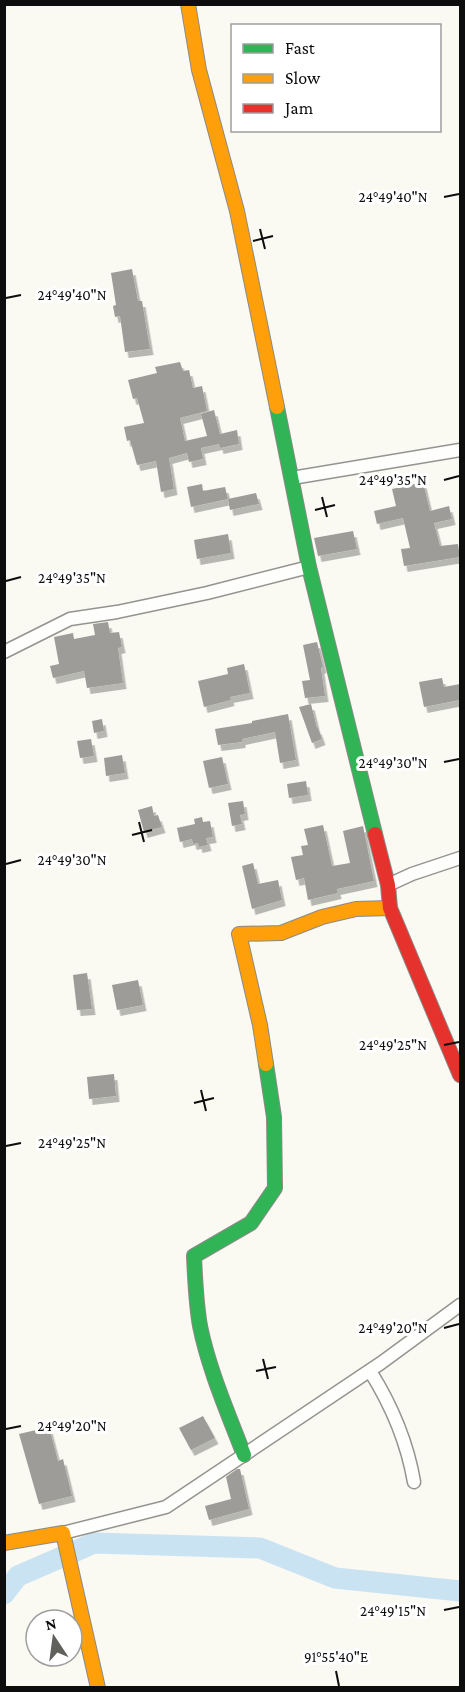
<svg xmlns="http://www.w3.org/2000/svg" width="465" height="1692" font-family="'Crimson Pro',serif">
<defs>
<filter id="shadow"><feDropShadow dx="3.5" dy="6" stdDeviation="0" flood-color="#0004"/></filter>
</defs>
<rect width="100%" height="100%" fill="#faf9f2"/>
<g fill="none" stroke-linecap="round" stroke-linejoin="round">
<polyline stroke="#cae3f3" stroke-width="21" points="4,1594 18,1576 94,1543 260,1548 335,1578 460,1591"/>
</g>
<g fill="#9d9c98" filter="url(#shadow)">
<polygon points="132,269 138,301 142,301 150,349 125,352 120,316 115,317 113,306 116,305 111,273"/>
<polygon points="180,362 183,371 189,370 193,388 202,386 207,411 180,418 185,441 207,436 201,414 214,410 220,434 237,430 239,444 220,448 219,444 201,448 203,459 189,462 187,453 169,458 174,489 161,492 156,461 137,465 130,440 127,441 124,427 144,423 137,398 133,399 128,380 157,373 155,367"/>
<polygon points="423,482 430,511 449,506 452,519 434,523 440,546 458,544 460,557 404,566 401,549 410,548 403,518 377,524 374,511 396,506 392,489"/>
<polygon points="202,484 203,491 225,487 228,499 191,507 187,487"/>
<polygon points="256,493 259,504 230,510 228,499"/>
<polygon points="353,531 357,549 318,556 314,538"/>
<polygon points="228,534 231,553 197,559 194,540"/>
<polygon points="108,622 110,633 119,632 122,647 118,648 123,683 87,688 84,671 53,678 50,666 59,664 54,637 73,633 74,639 95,635 93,624"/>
<polygon points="317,642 323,667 321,668 325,696 305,698 302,681 310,680 303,645"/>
<polygon points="244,664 250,693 230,697 231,700 204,707 198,681 228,674 227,668"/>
<polygon points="442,678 444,687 460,684 460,700 424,707 419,682"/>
<polygon points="311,704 317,728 318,728 322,739 312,743 299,707"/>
<polygon points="288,714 296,760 280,763 275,732 242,739 242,742 218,745 215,729 252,723 252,721"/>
<polygon points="102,719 104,731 94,733 92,721"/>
<polygon points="91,739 94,756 80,758 77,741"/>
<polygon points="122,755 125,773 106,776 104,758"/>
<polygon points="222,757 228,784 209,788 203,761"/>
<polygon points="306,781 308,795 289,798 287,784"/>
<polygon points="243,801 245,814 240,815 242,824 232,826 228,803"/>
<polygon points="152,806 154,816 158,815 162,827 144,832 138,810"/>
<polygon points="202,817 203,822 210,821 213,837 206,838 208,845 199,847 198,843 193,844 192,839 180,842 177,828 195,824 194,819"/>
<polygon points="323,825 332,866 350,863 343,831 363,826 374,881 337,889 338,893 308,900 304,878 296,880 291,857 303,855 301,846 308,845 304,829"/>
<polygon points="253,863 258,884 278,880 282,900 252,909 242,866"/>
<polygon points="87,973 92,1009 77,1010 73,975"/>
<polygon points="138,980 143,1005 117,1010 112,985"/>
<polygon points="114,1074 116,1096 89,1099 87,1077"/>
<polygon points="203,1416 215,1438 191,1450 179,1428"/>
<polygon points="49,1427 58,1461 63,1459 72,1496 39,1504 19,1434"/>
<polygon points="237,1469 240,1469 249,1509 209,1520 205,1506 231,1499 226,1477"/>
</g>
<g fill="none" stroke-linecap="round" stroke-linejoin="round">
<defs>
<g id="street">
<polyline points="292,478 460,450"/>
<polyline points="4,652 70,619 117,612 207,593 309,567"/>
<polyline points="388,885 412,874 460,858"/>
<path d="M 370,1371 C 392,1406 407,1441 414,1482"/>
<polyline points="63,1533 166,1507 381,1363 460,1305"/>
</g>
<g id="fast">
<polyline points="277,407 309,567 375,834"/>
<path d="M 244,1455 C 228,1413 209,1370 200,1326 C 196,1303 195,1279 194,1256 L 251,1223 L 275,1188 L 274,1117 L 266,1064"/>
</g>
<g id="slow">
<polyline points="188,4 199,70 237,211 277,407"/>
<polyline points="266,1064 260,1025 239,934 281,933 322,917 356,909 390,908"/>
<polyline points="4,1543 63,1533 98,1688"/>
</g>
<polyline id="jam" points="375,834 388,885 390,908 460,1075"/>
</defs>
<use href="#street" stroke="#949390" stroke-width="15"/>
<use href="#fast" stroke="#8a8a87" stroke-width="16"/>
<use href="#slow" stroke="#8a8a87" stroke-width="16"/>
<use href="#jam" stroke="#8a8a87" stroke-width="16"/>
<use href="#street" stroke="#fefefd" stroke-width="12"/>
<use href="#fast" stroke="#30b455" stroke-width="14"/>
<use href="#slow" stroke="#ff9f0a" stroke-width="14"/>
<use href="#jam" stroke="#e5322d" stroke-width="14"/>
</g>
<path fill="none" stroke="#0d0d0d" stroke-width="2" d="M 444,197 L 459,194M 260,229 L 265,249M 253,241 L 273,236M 6,298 L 21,295M 444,480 L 459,476M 322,497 L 327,517M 315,510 L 335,505M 6,581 L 21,577M 444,762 L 459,759M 139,822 L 144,842M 132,835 L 152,830M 6,864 L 21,860M 444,1045 L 459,1042M 201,1090 L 206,1111M 194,1103 L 214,1098M 6,1146 L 21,1143M 444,1328 L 459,1324M 263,1359 L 268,1379M 256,1371 L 276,1367M 6,1429 L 21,1426M 444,1610 L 459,1607M 336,1671 L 339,1686"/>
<g font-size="15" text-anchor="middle" fill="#0d0d0d" stroke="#fff" stroke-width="6" stroke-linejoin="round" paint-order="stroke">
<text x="393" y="202">24°49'40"N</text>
<text x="72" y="300">24°49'40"N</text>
<text x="393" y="485">24°49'35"N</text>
<text x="72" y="583">24°49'35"N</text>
<text x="393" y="768">24°49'30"N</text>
<text x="72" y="865">24°49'30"N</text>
<text x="393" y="1050">24°49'25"N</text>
<text x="72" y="1148">24°49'25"N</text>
<text x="393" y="1333">24°49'20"N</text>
<text x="72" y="1431">24°49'20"N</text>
<text x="393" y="1616">24°49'15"N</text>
<text x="336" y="1662">91°55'40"E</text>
</g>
<rect width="465" height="1692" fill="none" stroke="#0d0d0d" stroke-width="12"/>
<rect x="231" y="24" width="210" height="108" fill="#ffffff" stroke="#9e9e9e" stroke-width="1.5"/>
<rect x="243" y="44" width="30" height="9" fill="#30b455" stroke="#9e9e9e" stroke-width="1.5"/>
<text x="285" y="54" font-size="18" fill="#0d0d0d">Fast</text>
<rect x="243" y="74" width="30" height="9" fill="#ff9f0a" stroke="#9e9e9e" stroke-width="1.5"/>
<text x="285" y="84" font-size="18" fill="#0d0d0d">Slow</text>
<rect x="243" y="104" width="30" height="9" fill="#e5322d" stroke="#9e9e9e" stroke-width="1.5"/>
<text x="285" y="114" font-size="18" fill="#0d0d0d">Jam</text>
<g transform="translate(54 1638) rotate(347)"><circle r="28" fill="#ffffff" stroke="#9e9e9e" stroke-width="1.5"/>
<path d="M0-4.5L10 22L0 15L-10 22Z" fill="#60605d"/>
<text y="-9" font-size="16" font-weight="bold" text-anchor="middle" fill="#0d0d0d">N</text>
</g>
</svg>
